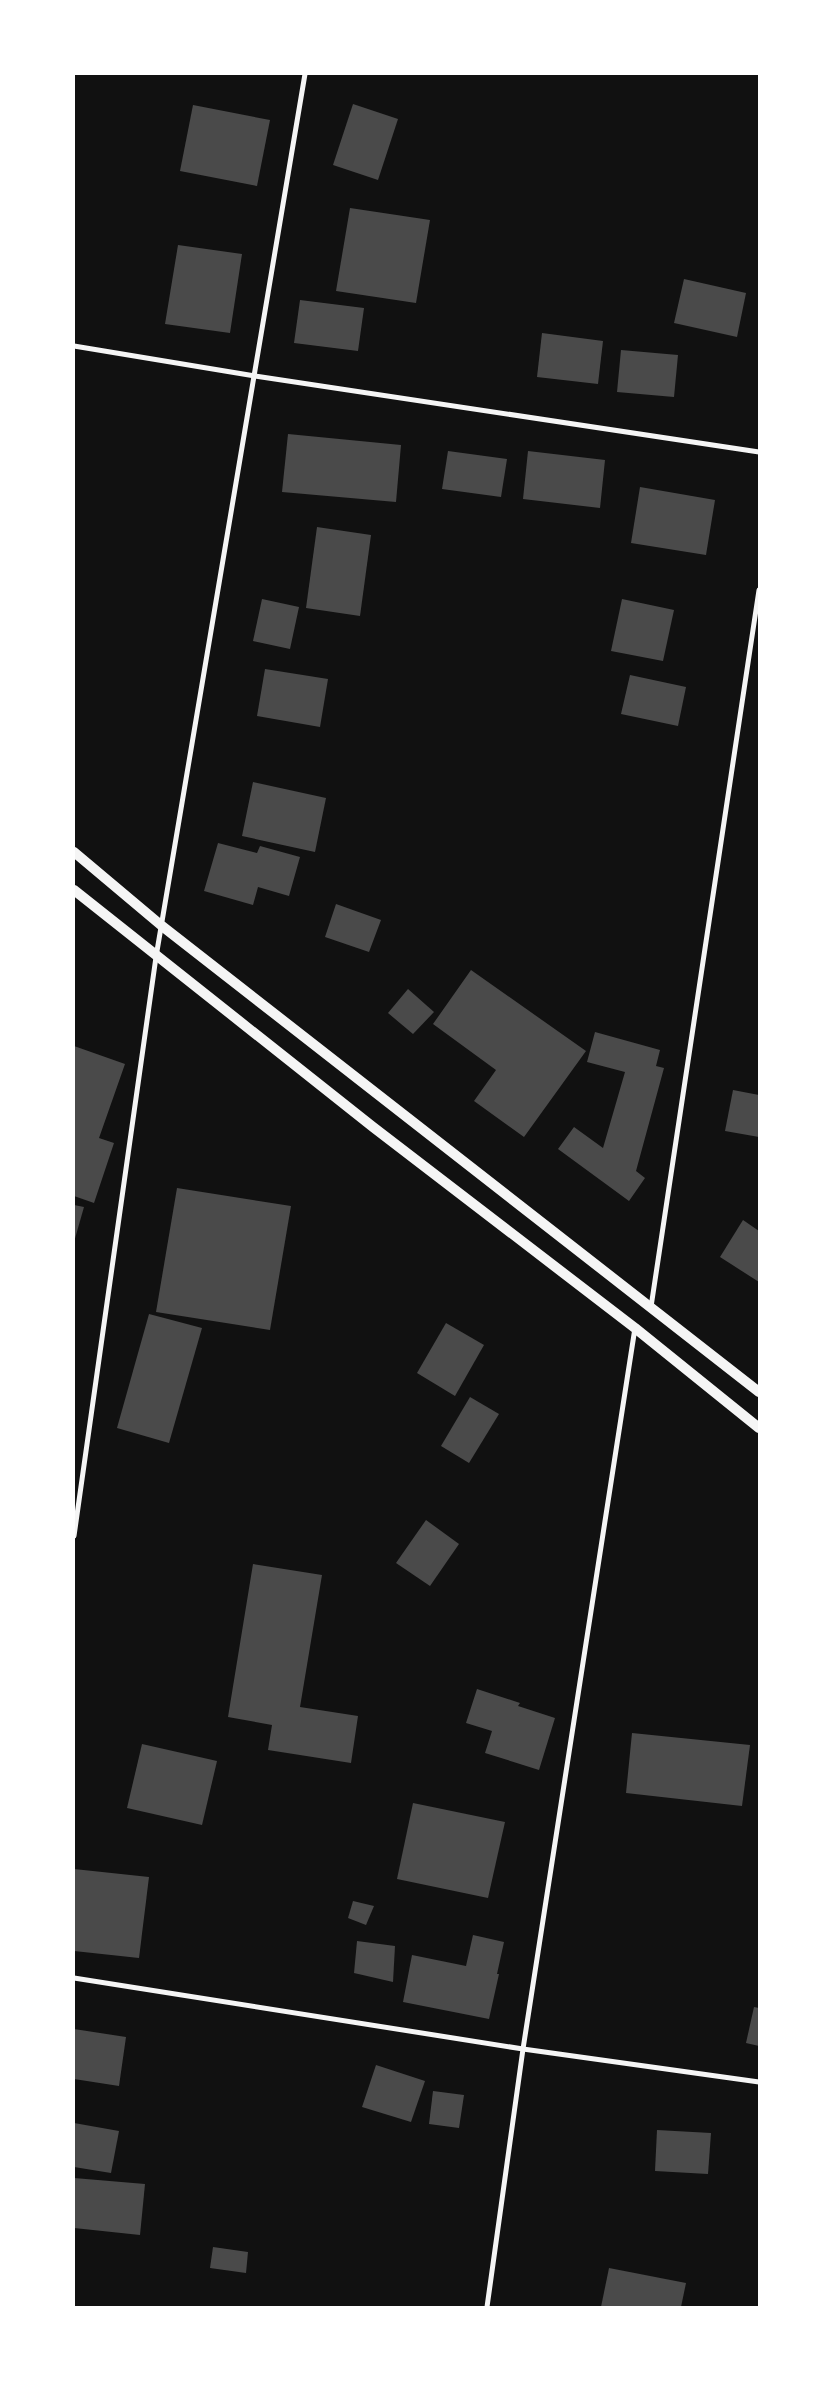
<svg xmlns="http://www.w3.org/2000/svg" width="833" height="2381" font-family="'Public Sans',sans-serif">
<rect width="100%" height="100%" fill="#111"/>
<g fill="#4a4a4a">
<polygon points="353,104 398,119 378,180 333,165"/>
<polygon points="193,105 270,120 257,186 180,171"/>
<polygon points="350,208 430,220 416,303 336,291"/>
<polygon points="178,245 242,254 230,333 165,324"/>
<polygon points="684,279 746,293 737,337 674,323"/>
<polygon points="300,300 364,308 358,351 294,343"/>
<polygon points="542,333 603,341 598,384 537,377"/>
<polygon points="621,350 678,355 674,397 617,392"/>
<polygon points="288,434 401,445 396,502 282,492"/>
<polygon points="448,451 507,459 501,497 442,489"/>
<polygon points="528,451 605,460 600,508 523,499"/>
<polygon points="640,487 715,500 706,555 631,543"/>
<polygon points="317,527 371,535 360,616 306,608"/>
<polygon points="262,599 299,607 290,649 253,641"/>
<polygon points="622,599 674,610 663,661 611,651"/>
<polygon points="265,669 328,679 320,727 257,716"/>
<polygon points="630,675 686,687 678,726 621,714"/>
<polygon points="253,782 326,798 315,852 242,836"/>
<polygon points="218,843 257,853 260,846 300,857 289,896 258,887 253,905 204,891"/>
<polygon points="336,904 381,920 369,952 325,937"/>
<polygon points="471,970 586,1051 524,1137 474,1101 496,1070 433,1024"/>
<polygon points="408,989 434,1012 413,1034 388,1013"/>
<polygon points="595,1032 660,1050 656,1066 664,1068 636,1171 645,1178 629,1201 558,1149 574,1127 603,1148 625,1072 587,1062"/>
<polygon points="74,1046 125,1064 99,1138 114,1143 94,1203 74,1196"/>
<polygon points="733,1090 759,1095 759,1137 725,1131"/>
<polygon points="177,1188 291,1206 270,1330 156,1312"/>
<polygon points="74,1205 84,1207 74,1242"/>
<polygon points="743,1220 759,1231 759,1282 720,1257"/>
<polygon points="149,1314 202,1328 169,1443 117,1428"/>
<polygon points="446,1323 484,1345 455,1396 417,1373"/>
<polygon points="470,1397 499,1414 469,1463 441,1446"/>
<polygon points="426,1520 459,1544 430,1586 396,1563"/>
<polygon points="253,1564 322,1575 300,1707 358,1716 351,1763 268,1750 272,1725 228,1717"/>
<polygon points="477,1689 520,1703 518,1706 555,1718 539,1770 485,1753 492,1731 466,1723"/>
<polygon points="632,1733 750,1745 742,1806 626,1793"/>
<polygon points="142,1744 217,1761 202,1825 127,1808"/>
<polygon points="413,1803 505,1822 488,1898 397,1879"/>
<polygon points="74,1869 149,1877 139,1958 74,1951"/>
<polygon points="353,1901 374,1906 366,1925 348,1918"/>
<polygon points="473,1935 504,1942 497,1974 499,1974 489,2019 403,2002 412,1955 466,1966"/>
<polygon points="357,1941 395,1946 393,1982 354,1973"/>
<polygon points="754,2007 759,2008 759,2046 746,2043"/>
<polygon points="74,2029 126,2037 119,2086 74,2079"/>
<polygon points="376,2065 425,2081 411,2122 362,2107"/>
<polygon points="433,2091 464,2095 459,2128 429,2124"/>
<polygon points="74,2123 119,2131 111,2173 74,2167"/>
<polygon points="657,2130 711,2133 708,2174 655,2171"/>
<polygon points="74,2178 145,2184 140,2235 74,2228"/>
<polygon points="213,2247 248,2252 246,2273 210,2268"/>
<polygon points="609,2268 686,2283 681,2307 601,2307"/>
</g>
<g fill="none" stroke-linecap="round" stroke-linejoin="round">
<g stroke="#f5f5f5" stroke-width="5">
<polyline points="74,346 255,376 759,452"/>
<polyline points="651,1307 759,590"/>
<polyline points="74,1536 156,957 305,74"/>
<polyline points="74,1978 523,2049 759,2082"/>
<polyline points="487,2307 523,2049 635,1328"/>
</g>
<g stroke="#f5f5f5" stroke-width="10">
<polyline points="74,852 162,926 759,1392"/>
<polyline points="74,890 373,1127 635,1328 759,1428"/>
</g>
</g>
<rect width="833" height="2381" fill="none" stroke="#ffffff" stroke-width="150"/>
</svg>
